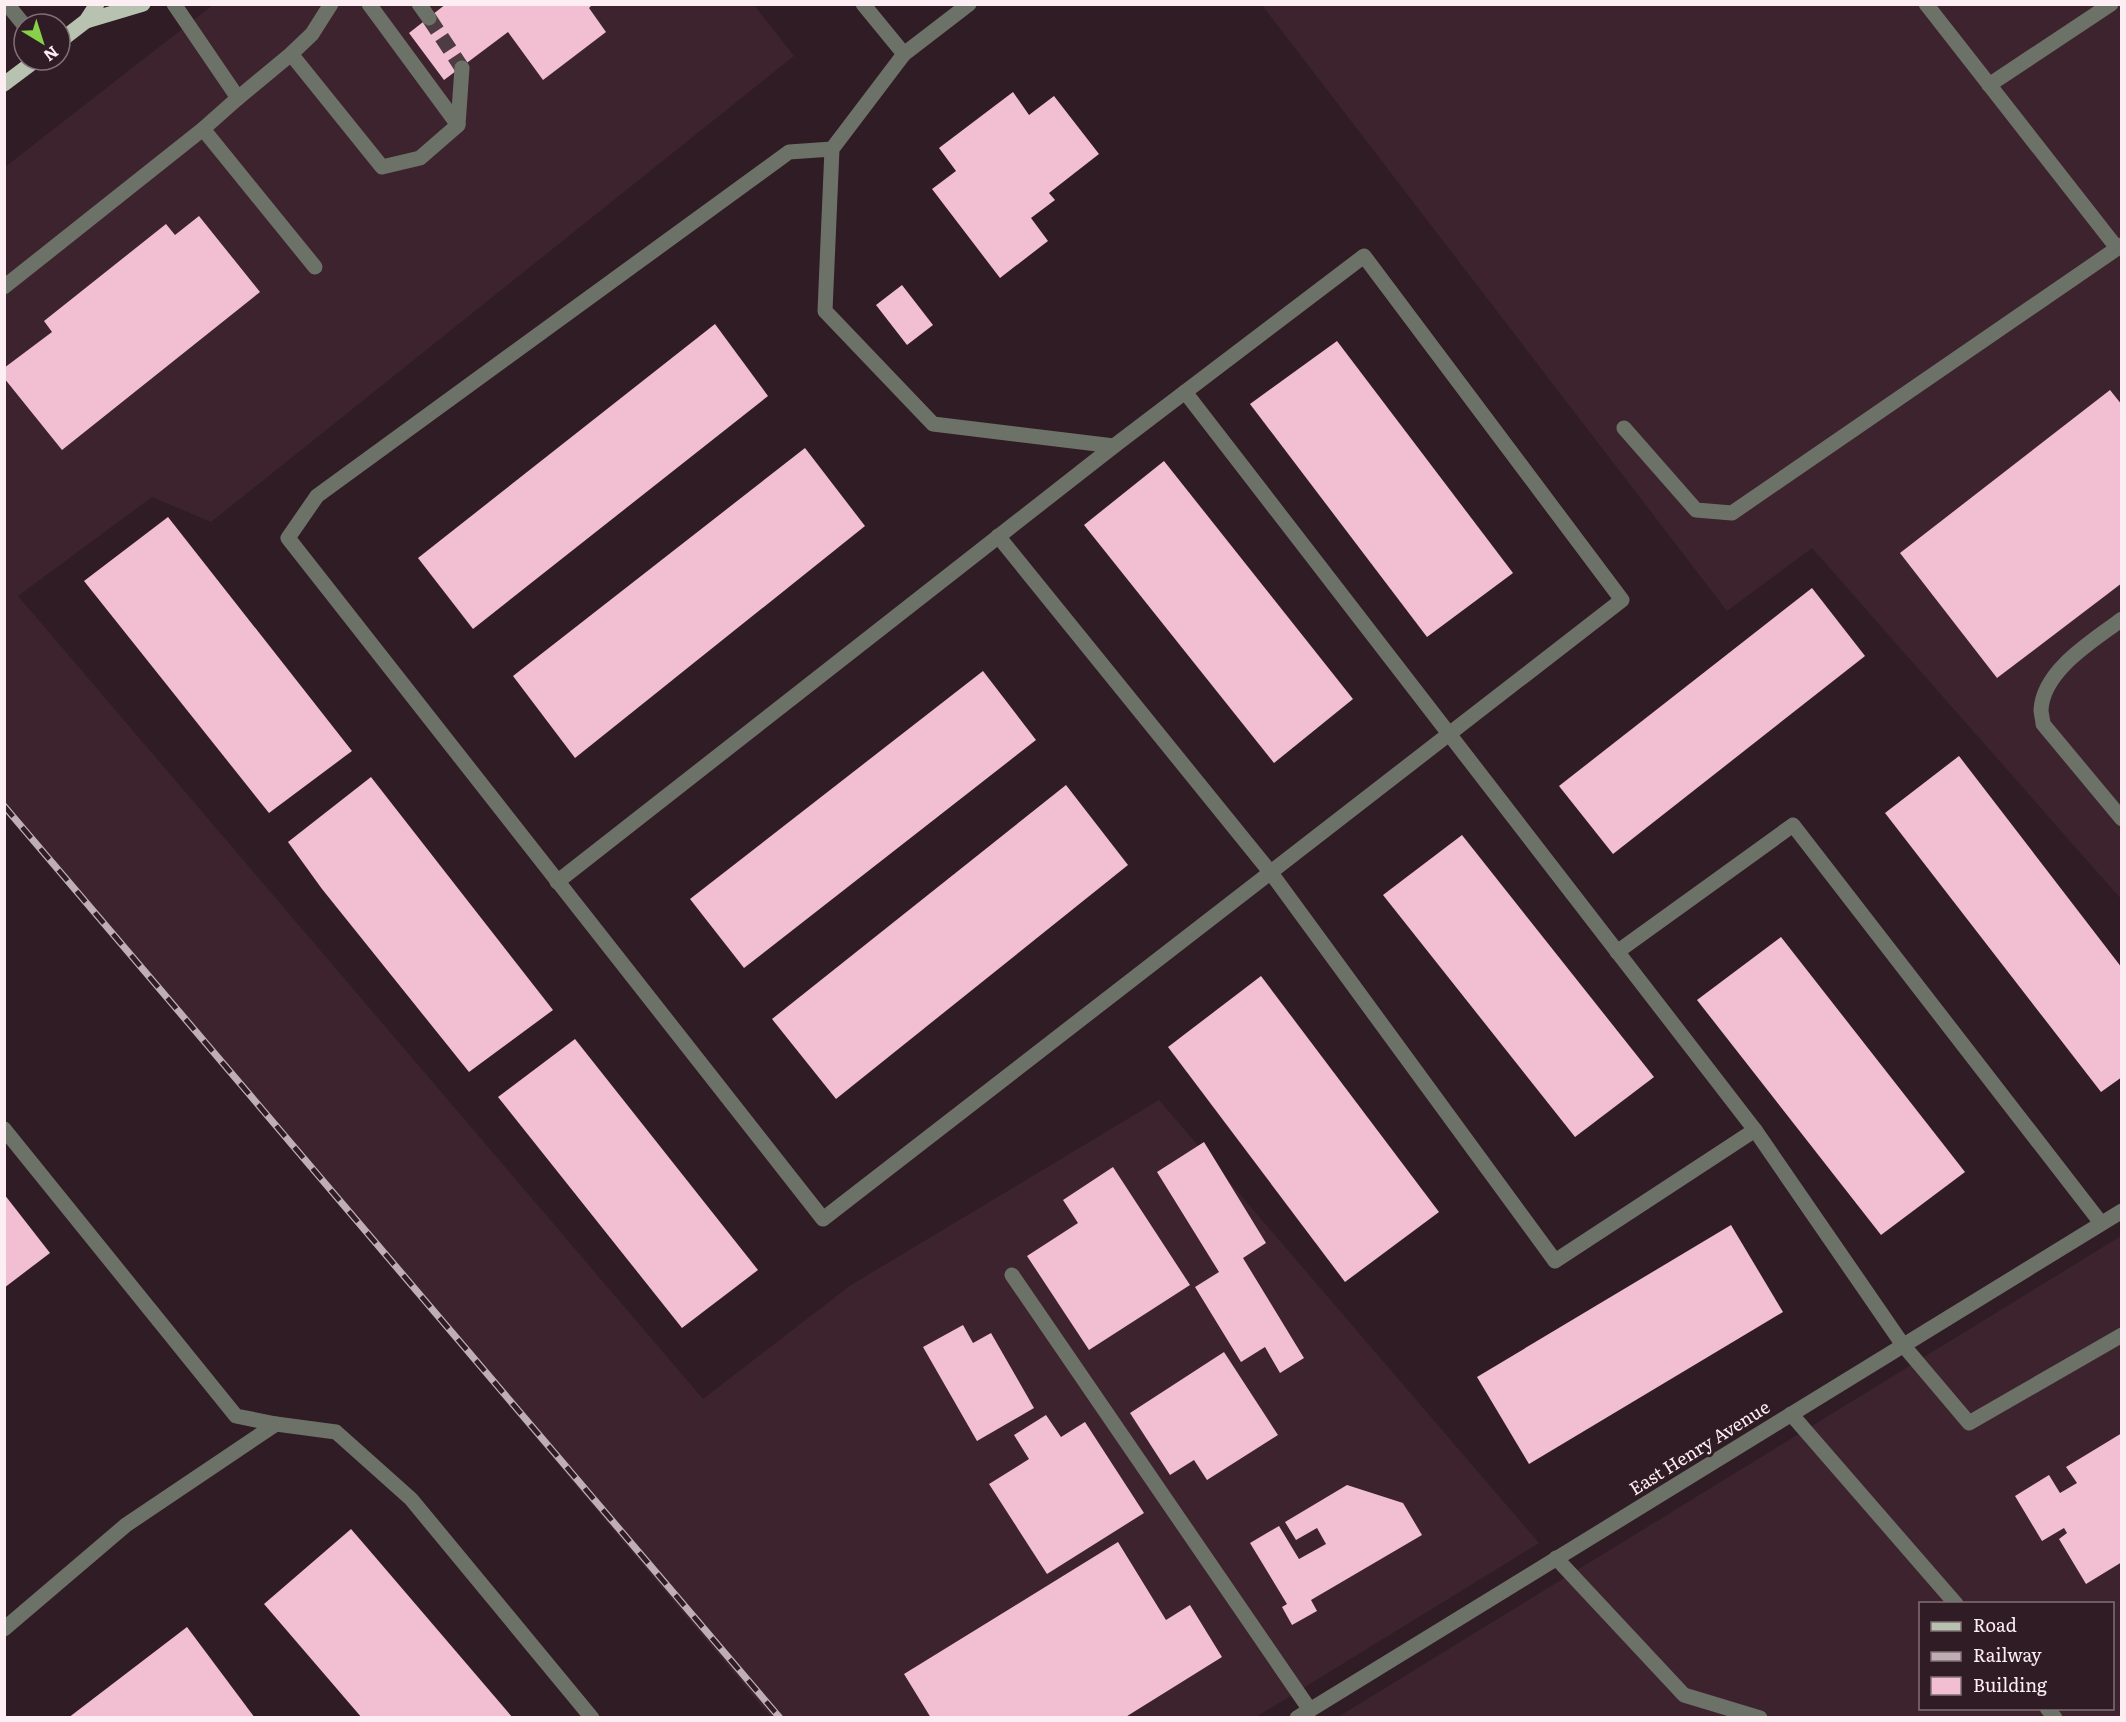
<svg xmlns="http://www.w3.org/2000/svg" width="2126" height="1722" font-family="Literata,serif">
<rect width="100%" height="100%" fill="#301c24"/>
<g fill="#3d232e" fill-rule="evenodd">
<polygon points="213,5 754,5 794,56 211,522 152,497 18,596 703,1399 851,1285 1159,1100 1539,1543 1256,1717 771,1717 5,807 5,167"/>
<polygon points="1262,5 2121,5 2121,899 1812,548 1727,611"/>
<path d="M 2121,1236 L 2121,1717 L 1338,1717 ZM 1920,1604 L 2112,1604 L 2112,1708 L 1920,1708 Z"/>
</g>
<g fill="#f2bed2">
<polygon points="446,4 593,4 589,8 606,32 543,80 508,32 444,80 409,33"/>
<polygon points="1013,92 1029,115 1054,96 1099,154 1049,193 1055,200 1031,218 1048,241 1000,278 932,189 956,171 939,148"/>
<polygon points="199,216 260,292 62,450 4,378 4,368 52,332 44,321 166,224 175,235"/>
<polygon points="902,285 933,325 907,345 876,305"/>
<polygon points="715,324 768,396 473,629 418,558"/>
<polygon points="1337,341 1513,573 1427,637 1250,404"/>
<polygon points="2110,390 2122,405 2122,583 1997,678 1900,553"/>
<polygon points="805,448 865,526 575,758 513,676"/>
<polygon points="1164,461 1353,699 1274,763 1084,525"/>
<polygon points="168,517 352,751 269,813 84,581"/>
<polygon points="1812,588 1865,656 1613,854 1559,786"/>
<polygon points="983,671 1036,740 744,968 690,899"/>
<polygon points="1959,756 2122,968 2122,1077 2101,1092 1885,813"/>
<polygon points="371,777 553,1010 469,1072 322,889 288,842"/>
<polygon points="1066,785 1128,865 836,1099 772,1019"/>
<polygon points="1462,835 1654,1077 1575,1137 1383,895"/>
<polygon points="1781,937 1965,1172 1881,1235 1697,1000"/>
<polygon points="1261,976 1439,1212 1345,1282 1168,1047"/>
<polygon points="575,1039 758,1270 682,1328 498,1097"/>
<polygon points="1204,1142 1266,1243 1243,1258 1304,1358 1280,1373 1265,1347 1241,1362 1195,1287 1219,1272 1157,1172"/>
<polygon points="1113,1167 1190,1285 1089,1350 1027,1256 1078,1223 1063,1200"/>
<polygon points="4,1194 50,1253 4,1288"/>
<polygon points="1731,1225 1783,1312 1529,1464 1477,1377"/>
<polygon points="963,1325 973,1343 991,1333 1034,1408 977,1441 923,1347"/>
<polygon points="1224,1352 1278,1435 1207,1480 1194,1460 1170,1475 1130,1413"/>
<polygon points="1046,1415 1061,1437 1085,1422 1144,1513 1047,1574 989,1484 1029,1459 1014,1435"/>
<polygon points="2122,1433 2122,1562 2086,1584 2059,1539 2067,1533 2064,1528 2042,1541 2015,1496 2049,1475 2060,1493 2077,1483 2066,1467"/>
<polygon points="1347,1485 1403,1503 1422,1535 1311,1600 1317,1611 1292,1625 1282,1607 1287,1604 1250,1543 1279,1526 1299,1559 1326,1544 1317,1528 1296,1540 1285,1522"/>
<polygon points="351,1529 370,1551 513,1718 362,1718 264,1604"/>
<polygon points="1118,1542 1166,1620 1190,1605 1222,1657 1124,1718 931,1718 904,1674"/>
<polygon points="187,1627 255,1718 68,1718"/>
</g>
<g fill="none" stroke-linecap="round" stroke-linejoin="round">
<polyline stroke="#4f3c43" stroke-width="15" stroke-dasharray="15 8" stroke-linecap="butt" points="429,18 462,68"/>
<g stroke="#6d7269" stroke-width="15">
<polyline points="7,4 24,25"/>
<polyline points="174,4 238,98"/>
<polyline points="369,4 458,125"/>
<polyline points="419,4 429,18"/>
<polyline points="1926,4 2117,248"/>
<polyline points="291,54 382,167 420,158 458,125 462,68"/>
<polyline points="904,54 969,4"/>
<polyline points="1989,85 2111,4"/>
<polyline points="203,129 315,267"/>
<polyline points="832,149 789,152 317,496 288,538 823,1219 1622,600 1364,256 1114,446 933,424 825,311 832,149 904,54 863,4"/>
<polyline points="4,287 203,129 238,98 291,54 312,34 331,4"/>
<polyline points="1185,392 1755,1130"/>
<polyline points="1624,428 1696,510 1732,513 2122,245"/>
<polyline points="998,536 1271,873 1555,1261 1755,1130 1903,1345 1969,1423 2122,1335"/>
<path d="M 2122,619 C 2093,641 2043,670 2041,710 C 2041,714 2043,720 2043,724 L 2122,819"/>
<polyline points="557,882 1114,446"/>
<polyline points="1617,952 1793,825 2101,1223"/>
<polyline points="4,1129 236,1416 276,1424"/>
<polyline points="1012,1275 1310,1710"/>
<polyline points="1791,1414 1956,1604"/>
<polyline points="1556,1558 1684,1695 1760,1718"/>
<polyline points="4,1629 126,1525 276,1424 336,1432 411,1499 592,1718"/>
<polyline points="2047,1708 2055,1718"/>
<polyline points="1297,1718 2122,1211"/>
</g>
<g stroke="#b7c3b0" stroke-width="15">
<polyline points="86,21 143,4"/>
<polyline points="60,41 86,21 97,4"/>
<polyline points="4,84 36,60"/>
</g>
<defs>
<polyline id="rail" points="4,806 780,1718"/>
</defs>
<use href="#rail" stroke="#bfaeb4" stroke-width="7"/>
<use href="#rail" stroke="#301c24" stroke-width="4.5" stroke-dasharray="14" stroke-linecap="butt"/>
</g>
<g text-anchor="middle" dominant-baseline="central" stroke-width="6" stroke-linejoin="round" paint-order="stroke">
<g font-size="18" fill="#fdeef3" stroke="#301c24">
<text transform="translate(1699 1447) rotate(-32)">East Henry Avenue</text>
</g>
</g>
<rect width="2126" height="1722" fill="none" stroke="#fdeef3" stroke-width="12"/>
<rect x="1919" y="1602" width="195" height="108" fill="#301c24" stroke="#827077" stroke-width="1.5"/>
<rect x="1931" y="1622" width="30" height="9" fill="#b7c3b0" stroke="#827077" stroke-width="1.5"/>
<text x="1973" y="1632" font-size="18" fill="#fdeef3">Road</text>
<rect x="1931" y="1652" width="30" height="9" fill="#bfaeb4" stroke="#827077" stroke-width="1.5"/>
<text x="1973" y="1662" font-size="18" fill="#fdeef3">Railway</text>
<rect x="1931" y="1677" width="30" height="18" fill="#f2bed2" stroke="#827077" stroke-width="1.5"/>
<text x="1973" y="1692" font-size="18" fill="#fdeef3">Building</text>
<g transform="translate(42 42) rotate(142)"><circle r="28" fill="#301c24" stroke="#827077" stroke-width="1.5"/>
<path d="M0-4.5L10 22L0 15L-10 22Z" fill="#88cf4a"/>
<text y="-9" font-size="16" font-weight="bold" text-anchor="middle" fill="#fdeef3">N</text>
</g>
</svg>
